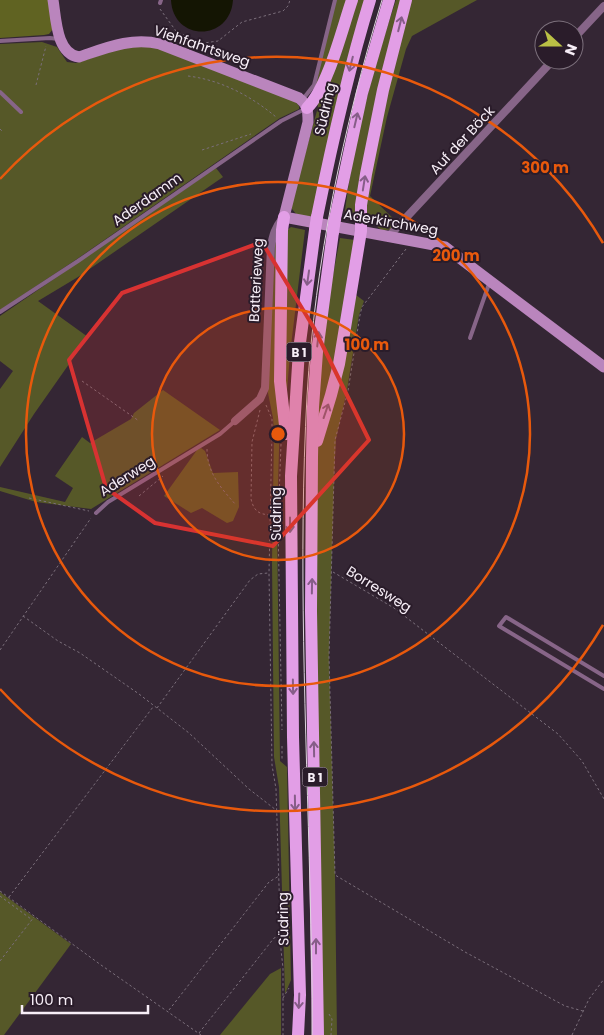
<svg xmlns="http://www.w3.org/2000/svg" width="604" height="1035" font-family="Poppins,sans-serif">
<rect width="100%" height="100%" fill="#342634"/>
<g fill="#565828">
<polygon points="336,0 366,0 313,217 297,215 292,209 292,201 318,107 315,85"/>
<path d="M 396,0 L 477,0 L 412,36 L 406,49 L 387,117 L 370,196 L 398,223 L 392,229 L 383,231 L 376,226 L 366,212 L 354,221 L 344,218 C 353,143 372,71 396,0 Z"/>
<polygon points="42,42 57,47 67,62 76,63 131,45 153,45 294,100 299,106 299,109 280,118 77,259 0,310 0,44"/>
<polygon points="216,168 223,177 78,277 38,301 88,337 34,414 0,467 0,389 13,371 0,361 0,316"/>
<polygon points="291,227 305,230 290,354 286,403 285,386 287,230"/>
<polygon points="277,231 280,412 277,524 280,761 287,767 291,980 285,994 279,787 274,757 272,562 274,432 273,418 268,393 273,260"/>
<polygon points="340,238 362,241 356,295 364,301 359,315 347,390 336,439 334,477 329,657 335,875 337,1035 323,1035 317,673 317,397 328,302"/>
<polygon points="163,390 220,430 91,509 36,502 0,491 0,487 65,502 73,488 55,476 82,437 90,443 131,419 134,413"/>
<polygon points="201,448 205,451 213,473 238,472 239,507 233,521 227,523 202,508 191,513 164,496 197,450"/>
<polygon points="0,892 71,944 4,1035 0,1035"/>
<polygon points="281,968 281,1035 220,1035 270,974"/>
</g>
<polygon fill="#606322" points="0,0 49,0 53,29 49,34 44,35 0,38"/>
<path fill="#141503" d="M 171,0 L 233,0 C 230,42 173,42 171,0 Z"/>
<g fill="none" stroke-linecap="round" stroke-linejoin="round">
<g stroke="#7b6f7b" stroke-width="1" stroke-dasharray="2.5 2.5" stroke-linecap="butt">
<polyline points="160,9 176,31 195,41 204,43 218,41 242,22 283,11 288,6 290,0"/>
<path d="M 188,76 C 221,80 251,96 276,117"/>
<polyline points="36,85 46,46"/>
<polyline points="0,129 2,131"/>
<polyline points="202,150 251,134"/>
<polyline points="406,249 362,307 360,315 348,391 335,440 329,657 335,875 465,952 565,1006 583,1011"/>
<polyline points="82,381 139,421"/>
<polyline points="266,405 272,419 272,432 269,573 272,765 276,789 281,950 283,968 283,1035"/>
<path d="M 260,410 L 252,442 L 251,499 C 254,511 258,514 270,515"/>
<polyline points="281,444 278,525 282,730"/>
<path d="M 207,449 C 207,473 221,488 236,505"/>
<polyline points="139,496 163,476"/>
<polyline points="29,498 89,511"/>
<polyline points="333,572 394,608 558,734 582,761 604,799"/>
<polyline points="23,616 58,641 80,653 139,694 189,733 249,789 276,810"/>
<polyline points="0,650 91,518"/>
<polyline points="157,708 250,580 258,574 268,573"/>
<polyline points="282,746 282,760"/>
<polyline points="0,891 101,965 201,1035"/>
<polyline points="0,896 31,919"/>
<polyline points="9,897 153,707"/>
<polyline points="0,961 34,917"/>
<polyline points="283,998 289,988"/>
<polyline points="169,1010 269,882 279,876"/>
<polyline points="329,1014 332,1019 331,1035"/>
<polyline points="199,1033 274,938 280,936"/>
<polyline points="572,1035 589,999 604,979"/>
</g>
<g stroke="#876588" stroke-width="4">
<polyline points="160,3 161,0"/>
<polyline points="0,41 50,38 58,39"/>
<polyline points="0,92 21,112"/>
<polyline points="303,99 314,85 335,0"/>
<polyline points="0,312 78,261 281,121 305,109"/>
<polyline points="470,338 489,284"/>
<polyline points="96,513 108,502 220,434 235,421"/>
<polyline points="604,676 506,617 499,626 604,689"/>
</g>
<g stroke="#876588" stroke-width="8">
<polyline points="574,38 604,6"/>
<polyline points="389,236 553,60"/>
<path d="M 235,421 L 260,399 L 265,388 L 271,246 C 273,235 275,228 282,219"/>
</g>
<path stroke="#ba85bd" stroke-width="11" d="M 53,0 C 56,17 56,54 79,57 C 106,48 131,37 160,44 L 299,98 C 308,105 308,111 308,122 L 284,217 L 445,247 L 604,367"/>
<g stroke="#e29ee6" stroke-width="12">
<path d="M 307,108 C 328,88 342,29 352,0"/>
<polyline points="284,217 282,230 280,381 286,434"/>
<path d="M 317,217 C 332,143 348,71 370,0"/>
<polyline points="335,219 362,93 389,0"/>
<polyline points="317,441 331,395 339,364 361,231 361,205 366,174 383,90 406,0"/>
<polyline points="298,1035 300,995 293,737 291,476 299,350 315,230"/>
<polyline points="318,1035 311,611 312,457 313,407 317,352 333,232"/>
</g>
<path stroke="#ddd3dd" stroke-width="1" d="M 312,1035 C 313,986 311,937 310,888 C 306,724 298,559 307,396 C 315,261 343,129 382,0"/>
<g stroke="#e29ee6" stroke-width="12">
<polyline points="315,230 317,217"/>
<polyline points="333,232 335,219"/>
</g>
</g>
<defs><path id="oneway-shaft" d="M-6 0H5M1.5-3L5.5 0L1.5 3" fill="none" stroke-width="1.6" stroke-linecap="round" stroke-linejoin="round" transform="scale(1.25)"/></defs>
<g stroke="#865d88">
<use href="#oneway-shaft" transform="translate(400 24) rotate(-76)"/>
<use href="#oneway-shaft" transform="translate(351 64) rotate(104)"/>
<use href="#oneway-shaft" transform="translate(356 120) rotate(-77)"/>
<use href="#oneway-shaft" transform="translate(364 183) rotate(-81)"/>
<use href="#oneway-shaft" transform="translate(308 278) rotate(98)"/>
<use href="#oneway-shaft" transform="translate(318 339) rotate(-84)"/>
<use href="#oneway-shaft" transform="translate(326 411) rotate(-71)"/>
<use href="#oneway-shaft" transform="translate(290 525) rotate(90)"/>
<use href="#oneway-shaft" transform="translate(312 586) rotate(-89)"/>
<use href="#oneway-shaft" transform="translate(293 687) rotate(89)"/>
<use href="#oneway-shaft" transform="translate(314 749) rotate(-91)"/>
<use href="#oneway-shaft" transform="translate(295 803) rotate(89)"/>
<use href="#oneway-shaft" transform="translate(316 946) rotate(-90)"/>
<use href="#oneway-shaft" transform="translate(299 1001) rotate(92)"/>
</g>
<path fill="#d83232" fill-opacity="0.2" stroke="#d83232" stroke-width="4" stroke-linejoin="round" d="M 262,242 L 314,328 L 369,440 L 273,546 L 155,523 L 106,488 L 69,360 L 122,293 Z"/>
<circle cx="278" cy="434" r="126" fill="#e8590c" fill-opacity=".12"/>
<g fill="none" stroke="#e8590c" stroke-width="2.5">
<circle cx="278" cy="434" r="126"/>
<circle cx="278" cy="434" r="252"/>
<path d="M603 625A377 377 0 0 1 0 689M0 179A377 377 0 0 1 603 243"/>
</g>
<g text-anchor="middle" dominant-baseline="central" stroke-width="4" stroke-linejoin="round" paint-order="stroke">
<g fill="#2a1c2a" stroke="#baafba" stroke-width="1">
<rect x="286.5" y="342.5" width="25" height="19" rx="4"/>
<rect x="302.5" y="767.5" width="25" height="19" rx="4"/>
</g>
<g font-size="12" font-weight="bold" fill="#f7eef7">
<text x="299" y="352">B 1</text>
<text x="315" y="777">B 1</text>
</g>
<g font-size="14" fill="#f7eef7" stroke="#2a1c2a">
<text transform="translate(202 46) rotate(19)">Viehfahrtsweg</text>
<text transform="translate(325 109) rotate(-77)">Südring</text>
<text transform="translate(462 140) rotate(-47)">Auf der Böck</text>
<text transform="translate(147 199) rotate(-35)">Aderdamm</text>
<text transform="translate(391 222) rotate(10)">Aderkirchweg</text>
<text transform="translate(256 280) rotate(-87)">Batterieweg</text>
<text transform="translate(127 476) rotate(-32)">Aderweg</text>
<text transform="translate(276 514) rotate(-90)">Südring</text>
<text transform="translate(379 589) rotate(32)">Borresweg</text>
<text transform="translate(283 919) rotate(-91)">Südring</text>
</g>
</g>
<circle cx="278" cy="434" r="8" fill="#e8590c" stroke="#2a1c2a" stroke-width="2.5"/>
<g font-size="15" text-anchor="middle" font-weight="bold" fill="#e8590c" stroke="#2a1c2a" stroke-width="4" stroke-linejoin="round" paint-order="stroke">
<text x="545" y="173">300 m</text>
<text x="456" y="261">200 m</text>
<text x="367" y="350">100 m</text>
</g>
<g transform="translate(559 45) rotate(111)"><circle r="24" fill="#2a1c2a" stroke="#7c707c"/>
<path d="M0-4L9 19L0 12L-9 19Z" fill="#bac045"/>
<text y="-8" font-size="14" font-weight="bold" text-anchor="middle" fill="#f7eef7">N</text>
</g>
<path d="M22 1005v8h126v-8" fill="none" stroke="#f7eef7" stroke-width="2.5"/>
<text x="30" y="1005" font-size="15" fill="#f7eef7" stroke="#2a1c2a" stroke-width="4" paint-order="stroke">100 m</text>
</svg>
